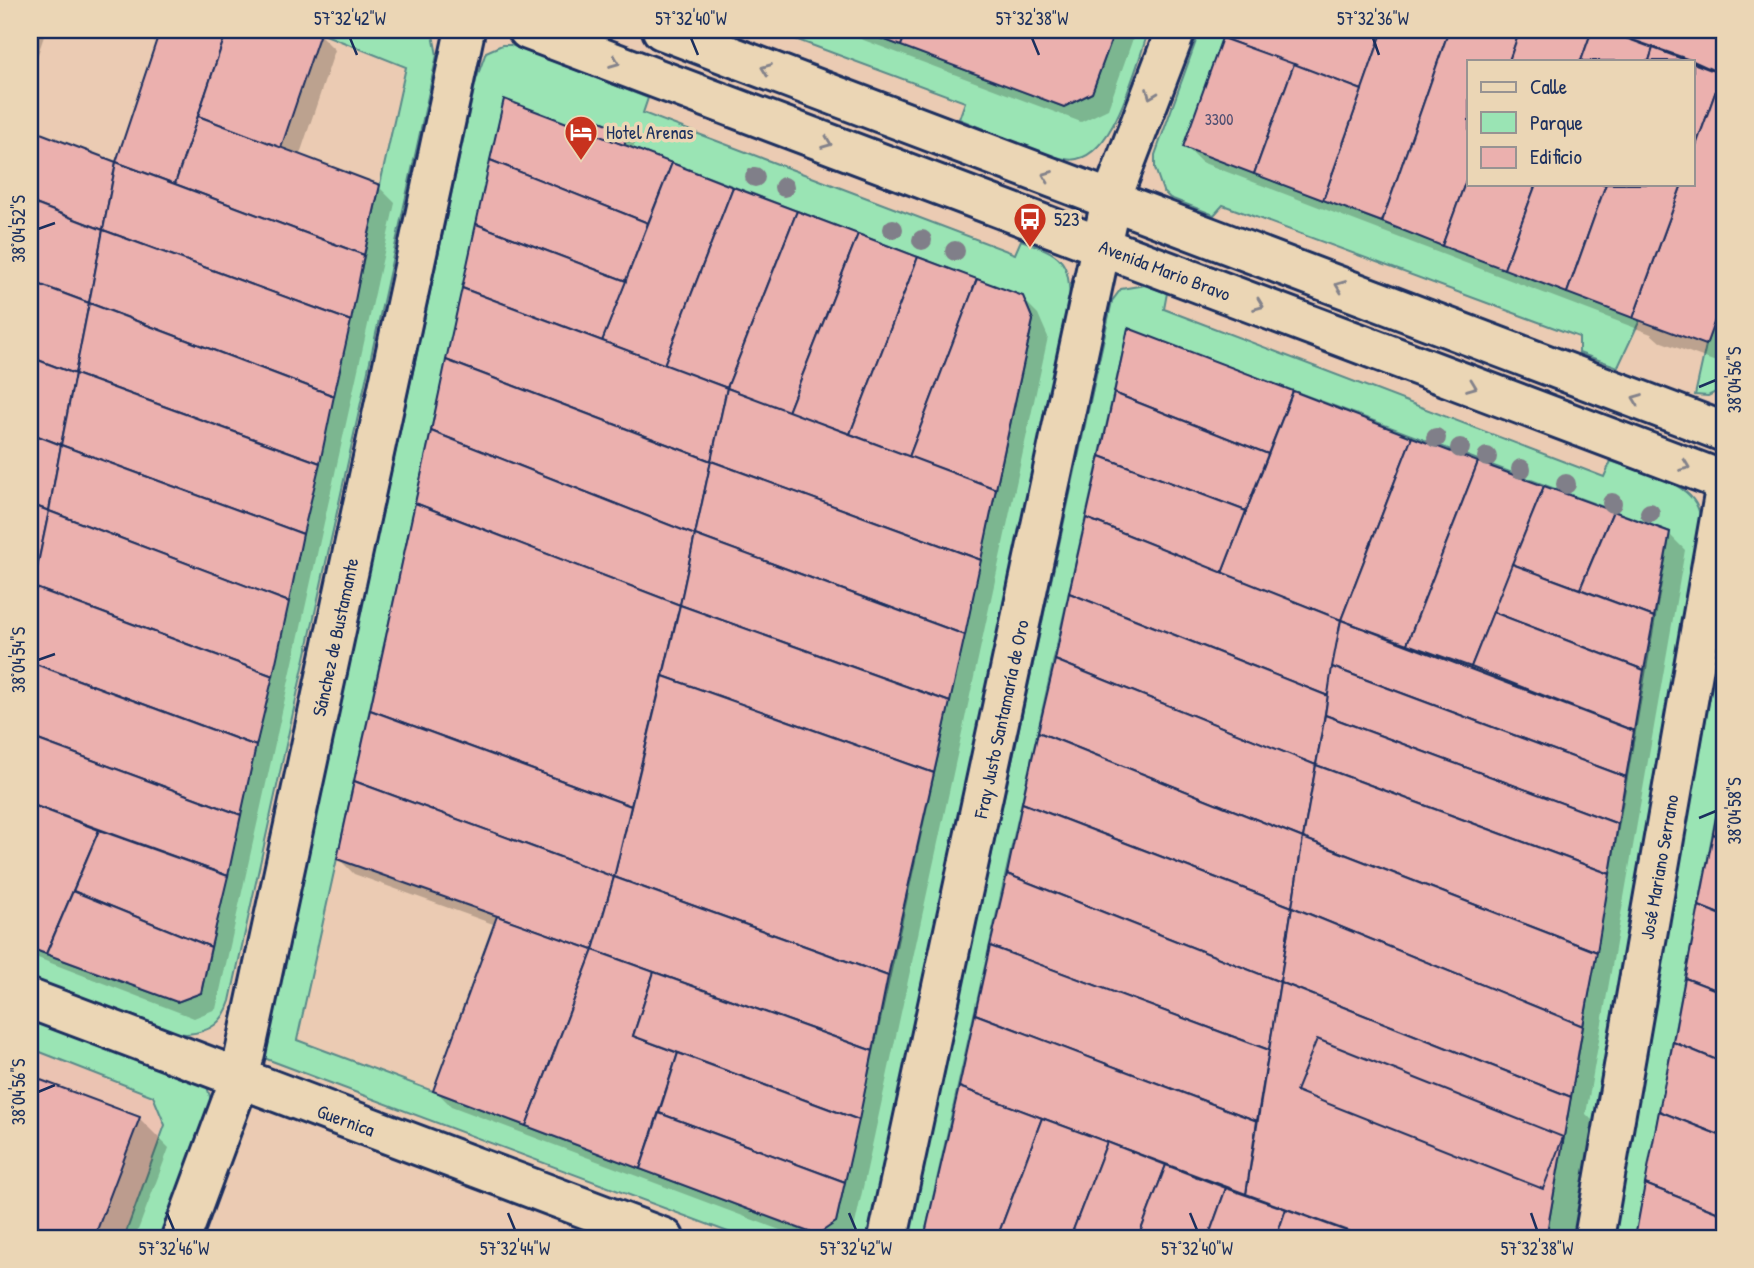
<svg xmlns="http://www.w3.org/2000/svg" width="1754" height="1268" font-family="'Patrick Hand',sans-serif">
<rect width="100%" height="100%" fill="#ebcbb3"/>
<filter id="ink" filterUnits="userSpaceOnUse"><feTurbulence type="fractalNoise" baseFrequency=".0143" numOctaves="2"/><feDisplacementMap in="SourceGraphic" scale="14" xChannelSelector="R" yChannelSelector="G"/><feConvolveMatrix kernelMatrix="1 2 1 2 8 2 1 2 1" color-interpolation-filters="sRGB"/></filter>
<g filter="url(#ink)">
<polygon fill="#ebc3b2" points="30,1048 153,1096 165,1125 124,1238 30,1238"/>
<g fill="#9ae4b4" stroke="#5a8a89" stroke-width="2" fill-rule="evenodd">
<path d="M 313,30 L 432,30 L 437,55 L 230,1001 C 223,1023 210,1032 187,1034 C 164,1035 58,989 30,979 L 30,948 L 177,1002 L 201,993 L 406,67 Z"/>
<path d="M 771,30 L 859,30 L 1064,107 L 1092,93 L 1115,30 L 1149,30 C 1136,64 1113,169 1065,159 C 1033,153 990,131 959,119 L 965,102 Z"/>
<polygon points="1200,30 1225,30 1184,147 1640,320 1618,367 1579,353 1579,337 1223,205 1214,215 1170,198 1163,191 1155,168 1155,155"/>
<path d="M 502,45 L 511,45 L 648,98 L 643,113 L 1015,254 L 1021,240 C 1062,255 1069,258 1070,303 L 867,1238 L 744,1238 L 264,1058 L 476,80 L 486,52 ZM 504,100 L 575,127 L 580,113 L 629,132 L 624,145 L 1023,297 L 1033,320 L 836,1222 L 816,1235 L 297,1040 Z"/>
<path d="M 1145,285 L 1167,293 L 1164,309 L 1604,477 L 1611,461 C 1639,472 1697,481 1700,517 L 1574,1238 L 1546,1238 L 1670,532 L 1128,329 L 924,1238 L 908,1238 L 1112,301 L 1121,289 Z"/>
<polygon points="1724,295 1724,388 1708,396 1695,395 1706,345"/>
<polygon points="1724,619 1724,774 1635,1238 1611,1238"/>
<polygon points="30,1013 206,1083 211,1100 209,1110 161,1238 124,1238 165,1125 153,1096 30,1048"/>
</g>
<g fill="#0003" fill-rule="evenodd">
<polygon points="30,30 46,30 30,78"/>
<polygon points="162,30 308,30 319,34 335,50 299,157 379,187 395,203 216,1009 194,1018 30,955 30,130 117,164"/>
<polygon points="837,30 1136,30 1108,109 1081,122"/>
<path d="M 1226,30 L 1724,30 L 1724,365 L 1659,341 L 1651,334 L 1201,162 L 1185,146 ZM 1469,61 L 1693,61 L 1693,184 L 1469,184 Z"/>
<polygon points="576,129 628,134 636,141 632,150 1022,298 1038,314 1048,337 852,1238 801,1238 451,1106 435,1090 496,925 354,874 338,858"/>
<polygon points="1130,331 1669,534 1685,550 1586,1114 1610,1138 1592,1238 926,1238"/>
<polygon points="1724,783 1724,1238 1637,1238"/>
<polygon points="30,1077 139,1118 169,1148 135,1238 30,1238"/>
</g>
<g fill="#ebb0ae" stroke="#1b2f5e" stroke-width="2">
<polygon points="160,30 227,30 175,184 116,162"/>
<polygon points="227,30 313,30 320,33 281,148 198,116"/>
<polygon points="859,30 907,30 901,46"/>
<polygon points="907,30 1115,30 1092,93 1064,107 901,46"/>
<polygon points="1225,30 1383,30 1362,90 1222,38"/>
<polygon points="1383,30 1449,30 1382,222 1323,200"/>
<polygon points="1449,30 1520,30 1509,61 1469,61 1469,172 1442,246 1382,222"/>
<polygon points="1520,30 1592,30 1581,61 1509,61"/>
<polygon points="1592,30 1604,30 1653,48 1649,61 1581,61"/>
<polygon points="1604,30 1724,30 1724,75 1693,61"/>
<polygon points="1222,38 1294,64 1254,174 1183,147"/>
<polygon points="1653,48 1688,61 1649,61"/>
<polygon points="1693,63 1722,74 1693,154"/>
<polygon points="1294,64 1362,90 1323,200 1254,174"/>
<polygon points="1722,74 1724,75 1724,295 1706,345 1633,318 1682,184 1693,184 1693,154"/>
<polygon points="504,99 672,163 648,223 490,160"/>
<polygon points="579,113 629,132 624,145 575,127"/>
<polygon points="198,116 380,185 364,255 175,184"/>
<polygon points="30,129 116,162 103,230 30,202"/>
<polygon points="490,160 648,223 626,281 476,224"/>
<polygon points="116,162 364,255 351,321 103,230"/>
<polygon points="672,163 733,187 664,365 602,341"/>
<polygon points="1469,172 1469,184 1536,184 1504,269 1442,246"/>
<polygon points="1536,184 1606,184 1567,293 1504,269"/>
<polygon points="1606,184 1682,184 1633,318 1567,293"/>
<polygon points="733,187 797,211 727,388 664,365"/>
<polygon points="30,202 103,230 89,303 30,281"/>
<polygon points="797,211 858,234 788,412 727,388"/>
<polygon points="476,224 626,281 602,341 462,288"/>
<polygon points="103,230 351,321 334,396 89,303"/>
<polygon points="858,234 918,257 850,434 788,412"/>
<polygon points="918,257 977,279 909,457 850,434"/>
<polygon points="977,279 1023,296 1033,320 996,489 909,457"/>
<polygon points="30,281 89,303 75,374 30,357"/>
<polygon points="462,288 727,388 711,461 446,360"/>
<polygon points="89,303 334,396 320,463 75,374"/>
<polygon points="1128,328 1293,391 1268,454 1114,393"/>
<polygon points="30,357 75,374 61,445 30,433"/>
<polygon points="446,360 711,461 695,535 431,431"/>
<polygon points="75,374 320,463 303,534 61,445"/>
<polygon points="727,388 996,489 981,560 711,461"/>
<polygon points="1293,391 1412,437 1341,620 1222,573"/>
<polygon points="1114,393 1268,454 1246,511 1100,456"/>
<polygon points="431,431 695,535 680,605 415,503"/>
<polygon points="30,433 61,445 49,511 30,504"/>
<polygon points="1412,437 1478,462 1407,644 1341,620"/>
<polygon points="61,445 303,534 289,602 49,511"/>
<polygon points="1100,456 1246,511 1222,573 1086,518"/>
<polygon points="711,461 981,560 965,635 695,535"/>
<polygon points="1478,462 1544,486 1471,667 1407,644"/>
<polygon points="1544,486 1613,511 1580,589 1512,564"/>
<polygon points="415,503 680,605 631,806 370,710"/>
<polygon points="30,504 49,511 33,587 30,585"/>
<polygon points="49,511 289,602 273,676 33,587"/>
<polygon points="1613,511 1670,532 1654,617 1580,589"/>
<polygon points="1086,518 1341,620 1328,696 1069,593"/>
<polygon points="695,535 965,635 950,702 680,605"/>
<polygon points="1512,564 1654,617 1644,670 1493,612"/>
<polygon points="33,587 273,676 256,746 30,662 30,606"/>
<polygon points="1069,593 1328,696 1316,765 1055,660"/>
<polygon points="680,605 950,702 934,773 663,676"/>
<polygon points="1493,612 1644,670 1634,731 1471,667"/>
<polygon points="1341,620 1634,731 1626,777 1332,667"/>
<polygon points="1055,660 1316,765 1303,838 1038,732"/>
<polygon points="30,662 256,746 241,815 30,737"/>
<polygon points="1332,667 1626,777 1618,824 1325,715"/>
<polygon points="663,676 934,773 888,976 614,877"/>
<polygon points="370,710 631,806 614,877 354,781"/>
<polygon points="1325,715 1618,824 1610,874 1316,765"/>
<polygon points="1038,732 1303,838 1292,907 1022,803"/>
<polygon points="30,737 241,815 228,876 30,804"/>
<polygon points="1316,765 1610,874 1597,952 1303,838"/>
<polygon points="1724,774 1724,838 1713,834"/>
<polygon points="354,781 614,877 593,950 337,859"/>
<polygon points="1022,803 1292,907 1280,982 1007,874"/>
<polygon points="30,804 99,830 46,954 30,948"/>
<polygon points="99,830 228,876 211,947 73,891"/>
<polygon points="1713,834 1724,838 1724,916 1699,906"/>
<polygon points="1303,838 1597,952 1583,1026 1292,907"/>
<polygon points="1007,874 1280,982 1269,1050 990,946"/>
<polygon points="614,877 888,976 873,1051 593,950"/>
<polygon points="73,891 211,947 201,993 177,1002 46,954"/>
<polygon points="1699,906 1724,916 1724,993 1685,978"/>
<polygon points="1292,907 1583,1026 1571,1097 1280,982"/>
<polygon points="497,916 593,950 526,1126 433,1091"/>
<polygon points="990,946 1269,1050 1257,1121 975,1014"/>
<polygon points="593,950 654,972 633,1036 678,1053 640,1169 526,1126"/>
<polygon points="654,972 873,1051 859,1120 633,1036"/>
<polygon points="1685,978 1724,993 1724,1063 1673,1042"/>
<polygon points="1280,982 1571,1097 1546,1238 1367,1238 1246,1194"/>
<polygon points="975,1014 1257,1121 1246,1194 959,1087"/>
<polygon points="1317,1039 1563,1137 1543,1189 1296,1091"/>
<polygon points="1673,1042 1724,1063 1724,1137 1659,1111"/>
<polygon points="678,1053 859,1120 845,1182 659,1113"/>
<polygon points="30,1076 140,1117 94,1238 30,1238"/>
<polygon points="959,1087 1042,1118 997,1238 924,1238"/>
<polygon points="1659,1111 1724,1137 1724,1215 1645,1184"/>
<polygon points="659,1113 845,1182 836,1222 817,1235 640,1169"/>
<polygon points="1042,1118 1107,1142 1070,1238 997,1238"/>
<polygon points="1107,1142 1166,1165 1138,1238 1070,1238"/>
<polygon points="1166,1165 1226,1188 1208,1238 1138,1238"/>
<polygon points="1645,1184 1724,1215 1724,1238 1635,1238"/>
<polygon points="1226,1188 1286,1209 1276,1238 1208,1238"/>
<polygon points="1286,1209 1346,1231 1344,1238 1276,1238"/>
<polygon points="1346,1231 1367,1238 1344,1238"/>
</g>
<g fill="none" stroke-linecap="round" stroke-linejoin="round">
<defs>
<g id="street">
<polyline points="30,999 664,1238"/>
<polyline points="181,1238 239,1081 465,30"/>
<polyline points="888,1238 1111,200 1176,30"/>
<polyline points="1594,1238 1724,495"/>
</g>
<g id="secondary">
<polyline points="528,30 1724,481"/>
<polyline points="662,30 1724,432"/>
</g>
</defs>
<use href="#street" stroke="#1b2f5e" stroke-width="44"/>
<use href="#secondary" stroke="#1b2f5e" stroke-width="44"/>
<use href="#street" stroke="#ebd6b5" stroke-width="38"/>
<use href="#secondary" stroke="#ebd6b5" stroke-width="38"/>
</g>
<g fill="#807f89">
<circle cx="755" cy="177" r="10"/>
<circle cx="784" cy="187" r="10"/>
<circle cx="893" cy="229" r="10"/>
<circle cx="922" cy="240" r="10"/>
<circle cx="955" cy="251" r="10"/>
<circle cx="1436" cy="438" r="10"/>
<circle cx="1460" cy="448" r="10"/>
<circle cx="1487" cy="457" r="10"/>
<circle cx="1521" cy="469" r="10"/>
<circle cx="1566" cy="484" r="10"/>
<circle cx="1612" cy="503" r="10"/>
<circle cx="1650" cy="513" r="10"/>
</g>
<defs><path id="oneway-chevron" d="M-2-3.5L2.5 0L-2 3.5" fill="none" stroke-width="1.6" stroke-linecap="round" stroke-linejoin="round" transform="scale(1.75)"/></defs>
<g stroke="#83828a">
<use href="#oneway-chevron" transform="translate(615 62) rotate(21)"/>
<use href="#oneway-chevron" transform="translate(766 69) rotate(-159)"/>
<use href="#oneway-chevron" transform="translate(1151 94) rotate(111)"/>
<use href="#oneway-chevron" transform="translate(827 143) rotate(21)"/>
<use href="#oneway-chevron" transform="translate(1047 176) rotate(-159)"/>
<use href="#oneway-chevron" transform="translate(1340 286) rotate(-159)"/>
<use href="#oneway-chevron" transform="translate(1259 305) rotate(21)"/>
<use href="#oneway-chevron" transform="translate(1472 386) rotate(21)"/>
<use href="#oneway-chevron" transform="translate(1637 399) rotate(-159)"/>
<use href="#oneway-chevron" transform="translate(1685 466) rotate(21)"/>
</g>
</g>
<path fill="none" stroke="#1b2f5e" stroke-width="2.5" d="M 350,38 L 357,55M 691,38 L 698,55M 1032,38 L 1039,55M 1373,38 L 1379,55M 38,229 L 55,223M 1699,387 L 1716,380M 38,660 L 55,654M 1699,818 L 1716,811M 38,1092 L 55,1085M 167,1213 L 174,1230M 508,1213 L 515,1230M 849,1213 L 856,1230M 1190,1213 L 1197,1230M 1531,1213 L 1537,1230"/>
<defs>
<symbol id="hotel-pin" viewBox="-11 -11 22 30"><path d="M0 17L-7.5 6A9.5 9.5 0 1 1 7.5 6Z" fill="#c8321e" stroke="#ebd6b5"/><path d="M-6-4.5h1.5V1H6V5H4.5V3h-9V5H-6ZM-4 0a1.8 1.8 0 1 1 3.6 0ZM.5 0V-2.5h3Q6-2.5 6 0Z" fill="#fff"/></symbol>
<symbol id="bus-pin" viewBox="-11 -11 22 30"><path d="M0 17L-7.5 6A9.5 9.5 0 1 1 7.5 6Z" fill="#c8321e" stroke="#ebd6b5"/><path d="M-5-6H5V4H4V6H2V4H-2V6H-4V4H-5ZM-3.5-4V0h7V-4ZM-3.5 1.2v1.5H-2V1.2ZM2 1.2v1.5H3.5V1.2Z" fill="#fff"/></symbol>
</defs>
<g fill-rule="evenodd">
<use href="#hotel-pin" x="562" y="113" width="38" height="52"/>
<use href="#bus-pin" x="1011" y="200" width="38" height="52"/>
</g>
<g text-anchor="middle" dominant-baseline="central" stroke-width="7" stroke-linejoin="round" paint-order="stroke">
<g font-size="16" fill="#4f4f72">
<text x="1219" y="119">3300</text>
</g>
<g font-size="19" fill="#1b2f5e" stroke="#ebd6b5" text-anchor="start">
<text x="606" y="132">Hotel Arenas</text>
<text x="1054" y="219">523</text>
</g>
<g font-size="19" fill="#1b2f5e" stroke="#ebd6b5">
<text transform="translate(1165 270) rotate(21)">Avenida Mario Bravo</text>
<text transform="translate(335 637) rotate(-78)">Sánchez de Bustamante</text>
<text transform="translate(1001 719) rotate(-78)">Fray Justo Santamaría de Oro</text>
<text transform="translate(1659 867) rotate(-80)">José Mariano Serrano</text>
<text transform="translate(346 1120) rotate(20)">Guernica</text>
</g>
</g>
<rect width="1754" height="1268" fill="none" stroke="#ebd6b5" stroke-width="77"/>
<rect x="1467" y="60" width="228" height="126" fill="#ebd6b5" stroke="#989392" stroke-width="2"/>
<rect x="1481" y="82" width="35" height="10" fill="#ebd6b5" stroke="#989392" stroke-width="2"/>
<text x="1530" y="94" font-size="21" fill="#1b2f5e">Calle</text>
<rect x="1481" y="112" width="35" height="21" fill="#9ae4b4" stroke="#989392" stroke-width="2"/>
<text x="1530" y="130" font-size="21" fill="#1b2f5e">Parque</text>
<rect x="1481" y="147" width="35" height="21" fill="#ebb0ae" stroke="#989392" stroke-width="2"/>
<text x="1530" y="164" font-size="21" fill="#1b2f5e">Edificio</text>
<rect x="38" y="38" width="1678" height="1192" fill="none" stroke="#1b2f5e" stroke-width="2.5"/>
<g font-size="18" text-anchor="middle" fill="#1b2f5e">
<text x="350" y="25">57°32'42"W</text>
<text x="691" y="25">57°32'40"W</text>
<text x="1032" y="25">57°32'38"W</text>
<text x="1373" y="25">57°32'36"W</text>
<text transform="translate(19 229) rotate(-90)" y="6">38°04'52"S</text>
<text transform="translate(1735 380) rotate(-90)" y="6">38°04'56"S</text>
<text transform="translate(19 660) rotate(-90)" y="6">38°04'54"S</text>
<text transform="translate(1735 811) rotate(-90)" y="6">38°04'58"S</text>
<text transform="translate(19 1092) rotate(-90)" y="6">38°04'56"S</text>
<text x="174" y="1255">57°32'46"W</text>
<text x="515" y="1255">57°32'44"W</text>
<text x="856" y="1255">57°32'42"W</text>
<text x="1197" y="1255">57°32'40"W</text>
<text x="1537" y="1255">57°32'38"W</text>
</g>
</svg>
